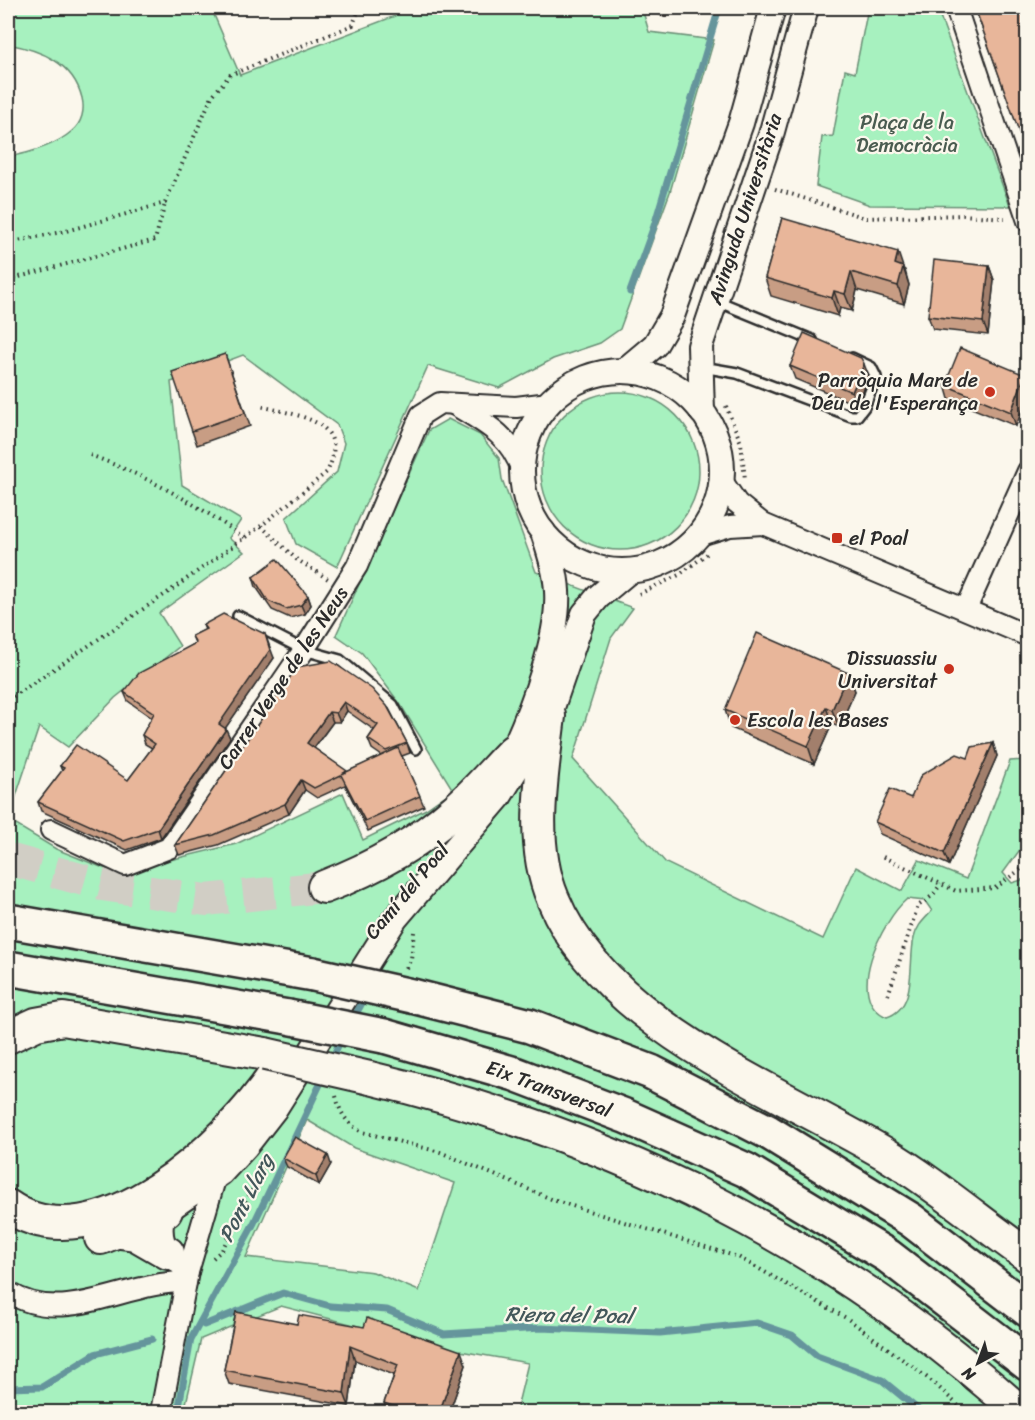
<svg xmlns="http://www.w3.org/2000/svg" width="1035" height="1420" font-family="Sriracha,sans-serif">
<rect width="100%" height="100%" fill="#fbf7ec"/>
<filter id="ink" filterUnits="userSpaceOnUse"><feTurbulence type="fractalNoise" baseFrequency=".0167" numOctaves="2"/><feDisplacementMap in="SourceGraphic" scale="12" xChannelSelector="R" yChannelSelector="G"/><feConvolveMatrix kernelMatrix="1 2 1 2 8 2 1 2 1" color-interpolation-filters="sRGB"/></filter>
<g filter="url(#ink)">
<g fill="#a7f1bf" stroke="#698e75" stroke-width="1.5" fill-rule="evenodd">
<path d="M 8,8 L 104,8 L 110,13 L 120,8 L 211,8 L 240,75 L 395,16 L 396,8 L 642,8 L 649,32 L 714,40 L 670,192 L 620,329 L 600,343 L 553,359 L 499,388 L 428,366 L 337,567 L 296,544 L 286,518 L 337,472 L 344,443 L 337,425 L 243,355 L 171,382 L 182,485 L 241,520 L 229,538 L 244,552 L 159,613 L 180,646 L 115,698 L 68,747 L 39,727 L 8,820 L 8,157 C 29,153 55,146 72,131 C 82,123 85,110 82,98 C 73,62 40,50 8,44 Z"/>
<polygon points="868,8 937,8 1010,206 870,205 816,186 822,137 833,136 845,70 855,73"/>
<circle cx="620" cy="471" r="79"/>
<path d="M 448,419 L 480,435 L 499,458 L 502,479 L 536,572 L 633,608 L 611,638 L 573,759 L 666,863 L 823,939 L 856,867 L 902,891 L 919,860 L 966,879 L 1010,761 L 1027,760 L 1027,840 L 1003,873 L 1012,883 L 1028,878 L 1027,1412 L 516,1412 L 528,1363 L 443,1348 L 281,1306 L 201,1339 L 184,1412 L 8,1412 L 8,820 L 56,849 L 116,873 L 236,844 L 343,793 L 363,840 L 426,809 L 453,790 L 400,704 L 362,653 L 336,635 L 429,430 ZM 907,899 L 925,901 L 932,911 C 924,920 917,925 914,938 C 908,962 918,1007 887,1017 C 843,999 882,920 907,899 ZM 307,1120 L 354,1148 L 455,1183 L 419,1291 L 373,1272 L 246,1257 Z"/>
</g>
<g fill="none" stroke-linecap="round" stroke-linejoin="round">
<g stroke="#65959c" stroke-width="7">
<polyline points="630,292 654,226 719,8"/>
<polyline points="352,1021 367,994"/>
<polyline points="331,1061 343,1035"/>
<polyline points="204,1325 283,1293 330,1306 387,1310 444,1334 541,1328 660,1333 757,1323 792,1335 817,1356 882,1380 921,1412"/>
<polyline points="8,1388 42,1387 95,1354 152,1339"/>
<polyline points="178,1412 191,1339 254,1223 324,1076"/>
</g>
<polyline stroke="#d1cec5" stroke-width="32" stroke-dasharray="32 16" stroke-linecap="butt" points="8,859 102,885 206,900 324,887"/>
<defs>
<g id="service">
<polyline points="717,301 812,340"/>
<polyline points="702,367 737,373 851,416 857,416 864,407 876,377 871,367 852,358"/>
<polyline points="238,616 304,650 340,660 393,705 416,749"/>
</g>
<g id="minor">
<polyline points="956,8 1028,221"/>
<path d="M 455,405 C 485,423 511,436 522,471"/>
<polyline points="722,481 737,503 763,524 1028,636"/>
<polyline points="700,535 730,526 763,524"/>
<polyline points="966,609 1028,471"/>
<polyline points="51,830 125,865 169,848 304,650 357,566 421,415 440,403 516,407 549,403"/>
<path d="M 169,1204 C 155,1233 165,1254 188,1272"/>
<path d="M 8,1292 C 64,1328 126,1281 186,1282"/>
<polyline points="161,1412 188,1272 216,1176"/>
</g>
<g id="tertiary">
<polyline points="624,371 655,345 672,316 741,123 773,8"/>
<circle cx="622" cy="471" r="100"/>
<polyline points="702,412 700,346 771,135 806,8"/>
<path d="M 515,746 C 533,706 560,635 557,591 C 556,571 549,551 543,532"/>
<polyline points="166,1211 221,1173 246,1146 274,1110 395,919 499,797 549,716 584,614 598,597 629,571"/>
</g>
<g id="trunk">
<path d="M 549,716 C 542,776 529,842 553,899 C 604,1024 774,1088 884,1153 C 933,1182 981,1223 1028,1256"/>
<path d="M 324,887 C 371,869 417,844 455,810 C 476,792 494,770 513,751"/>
<polyline points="8,1037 36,1024 63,1019 265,1054"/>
<path d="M 370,1078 C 616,1136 832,1243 1020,1412"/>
<path d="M 8,1206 C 97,1269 230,1142 276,1072"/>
<polyline points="120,1232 135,1234 168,1253"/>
<polyline points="101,1238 166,1211"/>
</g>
<g id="motorway">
<polyline points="8,921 313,974"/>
<polyline points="8,968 288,1017"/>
<polyline points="412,996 530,1026 651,1072 768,1132 911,1220 1028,1310"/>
<polyline points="384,1036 515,1074 625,1116 746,1170 888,1256 1028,1364"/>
</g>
</defs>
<use href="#service" stroke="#2b2b2b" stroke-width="14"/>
<use href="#minor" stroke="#2b2b2b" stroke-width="24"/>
<use href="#tertiary" stroke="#2b2b2b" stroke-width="28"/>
<use href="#trunk" stroke="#2b2b2b" stroke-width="36"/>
<use href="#motorway" stroke="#2b2b2b" stroke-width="38"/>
<g stroke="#2b2b2b" stroke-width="4" stroke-dasharray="1.5 4.5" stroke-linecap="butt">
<polyline points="8,146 19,146"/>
<polyline points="775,189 866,218 963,215 1005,218"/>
<polyline points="8,243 66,231 165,203 212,96 230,75 353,25 359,8"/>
<polyline points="8,280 155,240 165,204"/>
<polyline points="726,406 741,443 745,479"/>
<path d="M 90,455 C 144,475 198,504 244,538"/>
<polyline points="261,526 296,559 328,579"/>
<polyline points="639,594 679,575 707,554"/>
<path d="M 8,700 L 167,593 L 261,526 L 327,472 C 353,420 295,415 260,406"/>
<polyline points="883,857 956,891 995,888 1028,864"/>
<polyline points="406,968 411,959 414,932"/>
<polyline points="888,995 918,906 932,896 941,884"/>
<path d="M 336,1096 C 340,1113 346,1123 362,1132 L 440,1152 L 556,1201 L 738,1257 L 848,1319 L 933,1382 L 965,1412"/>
<polyline points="213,1258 222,1250 268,1157"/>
</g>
<use href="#service" stroke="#fbf7ec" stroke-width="9"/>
<use href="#minor" stroke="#fbf7ec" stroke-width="20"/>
<use href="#tertiary" stroke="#fbf7ec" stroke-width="24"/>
<use href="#trunk" stroke="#fbf7ec" stroke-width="32"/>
<use href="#motorway" stroke="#fbf7ec" stroke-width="33"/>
<defs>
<polyline id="trunk-bridge" points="265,1054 370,1078"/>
<g id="motorway-bridge">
<polyline points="313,974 412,996"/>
<polyline points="288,1017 384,1036"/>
</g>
</defs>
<use href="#trunk-bridge" stroke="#2b2b2b" stroke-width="36" stroke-linecap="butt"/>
<use href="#motorway-bridge" stroke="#2b2b2b" stroke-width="38" stroke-linecap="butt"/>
<use href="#trunk-bridge" stroke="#fbf7ec" stroke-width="32"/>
<use href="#motorway-bridge" stroke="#fbf7ec" stroke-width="33"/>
</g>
<g fill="#c89d84" stroke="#2b2b2b" stroke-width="1.5" fill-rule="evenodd">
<polygon points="647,8 665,8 667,17 649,11"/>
<polygon points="975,8 1028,8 1028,146 1025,147"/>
<polygon points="782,218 905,270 909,285 904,304 857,290 852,311 840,308 838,316 771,296 765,278"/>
<polygon points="989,266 994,280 988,335 933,329 928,316"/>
<polygon points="225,354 250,426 197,445 192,431"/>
<polygon points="790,366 869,377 857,405 795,379"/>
<polygon points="1025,375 1016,426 949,399 945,385"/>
<polygon points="253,577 308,596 311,605 305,614 290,618 272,610 256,587"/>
<polygon points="203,625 274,658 225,728 230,738 161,838 127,850 41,811 38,802 62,771 60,766 128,780 152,748 145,744 142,735 152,718 128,701 124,692 195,643 192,636 205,630"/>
<path d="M 297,667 L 407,743 L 410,753 L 402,756 L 424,806 L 368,831 L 345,785 L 317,798 L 305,790 L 289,814 L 218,845 L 179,855 L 175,845 ZM 347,711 L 374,730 L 368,739 L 372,749 L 382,756 L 347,772 L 314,748 L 333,722 L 340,722 Z"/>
<polygon points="848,673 855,691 839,727 832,724 814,764 731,728 725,710"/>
<polygon points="993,743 997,756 949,865 880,834 875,822 968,758"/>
<polygon points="283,1158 331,1164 319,1185 287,1167"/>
<polygon points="236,1312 466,1365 449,1413 388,1413 384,1403 394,1375 355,1360 349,1406 229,1384 224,1370"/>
</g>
<g fill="#a27f6c" stroke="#2b2b2b" stroke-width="1.5">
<polygon points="898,252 909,285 904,304 898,286 895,264"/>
<polygon points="989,266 994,280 988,335 983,322"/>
<polygon points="851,272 857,290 852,311 845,294"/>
<polygon points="834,291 840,308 838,316 832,298"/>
<polygon points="864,364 869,377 857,405 852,392"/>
<polygon points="1025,375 1028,381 1028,396 1016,426 1011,412"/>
<polygon points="308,596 311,605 305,614 301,605"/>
<polygon points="265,634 274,658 222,733 219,724"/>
<polygon points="848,673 855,691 839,727 832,710"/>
<polygon points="344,702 347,711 340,722 336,713"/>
<polygon points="826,707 832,724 814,764 808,746"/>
<polygon points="329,712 333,722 310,753 307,743"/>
<polygon points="226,729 230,738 161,838 158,829"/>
<polygon points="993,743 997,756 949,865 944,853"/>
<polygon points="301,780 305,790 289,814 285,804"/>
<polygon points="328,1155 331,1164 319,1185 316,1176"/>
<polygon points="350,1346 355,1360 349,1406 344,1393"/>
<polygon points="461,1351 466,1365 449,1413 439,1413"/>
</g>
<g fill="#e8b69a" stroke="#2b2b2b" stroke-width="1.5">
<polygon points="975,8 1028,8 1028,135 1021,137"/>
<polygon points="782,218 898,252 895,264 903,267 898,286 851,272 845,294 834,291 832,298 765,278"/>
<polygon points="934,260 989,266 983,322 928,316"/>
<polygon points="804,333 861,358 864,364 852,392 790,366"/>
<polygon points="960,348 1025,375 1011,412 945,385"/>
<polygon points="225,354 245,413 192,431 172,372"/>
<polygon points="277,559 308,596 301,605 286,609 268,601 253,577"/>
<polygon points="223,614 265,634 270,650 219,724 226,729 158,829 124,841 38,802 64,768 60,766 76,745 128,780 155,744 142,735 154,713 124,692 139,673 196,643 192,636 206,629 203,625"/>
<polygon points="757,633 848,673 832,710 826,707 808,746 725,710"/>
<polygon points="331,661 372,689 387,706 407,743 386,751 368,739 378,725 344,702 336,713 329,712 307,743 347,771 342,774 398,748 420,796 365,821 341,775 314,788 301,780 285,804 214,835 175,845 297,667"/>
<polygon points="993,743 944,853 875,822 890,789 911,798 921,775 957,754 968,758 972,747"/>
<polygon points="295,1137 328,1155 316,1176 283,1158"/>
<polygon points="236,1312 297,1324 299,1315 364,1327 367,1318 461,1351 439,1413 412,1413 384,1403 398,1365 350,1346 344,1393 224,1370"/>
</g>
</g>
<g fill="#c8321e" stroke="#fbf7ec" stroke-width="2">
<circle cx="990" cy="392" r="6"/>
<rect x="831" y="532" width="12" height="12" rx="3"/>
<circle cx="949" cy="669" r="6"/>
<circle cx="735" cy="720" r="6"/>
</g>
<g text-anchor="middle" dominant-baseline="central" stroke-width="4.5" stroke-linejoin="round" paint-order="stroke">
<g font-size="20" fill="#4a5c50" stroke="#fbf7ec">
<text x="907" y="122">Plaça de la<tspan x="907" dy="23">Democràcia</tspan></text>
</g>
<g font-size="20" fill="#2b2b2b" stroke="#fbf7ec">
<text transform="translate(745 209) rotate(-72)">Avinguda Universitària</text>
<text transform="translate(283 678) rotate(-56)">Carrer Verge de les Neus</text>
<text transform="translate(407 891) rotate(-50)">Camí del Poal</text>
<text transform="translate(549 1089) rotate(20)">Eix Transversal</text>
</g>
<g font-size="20" fill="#2b2b2b" stroke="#fbf7ec" text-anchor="end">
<text x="978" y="380">Parròquia Mare de<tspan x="978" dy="23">Déu de l'Esperança</tspan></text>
<text x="849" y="538" text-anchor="start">el Poal</text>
<text x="937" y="658">Dissuassiu<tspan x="937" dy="23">Universitat</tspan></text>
<text x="747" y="720" text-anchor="start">Escola les Bases</text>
</g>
<g font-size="21" font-style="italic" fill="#43575a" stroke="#fbf7ec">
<text transform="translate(246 1198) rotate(-63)">Pont Llarg</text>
<text transform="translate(569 1315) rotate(1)">Riera del Poal</text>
</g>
</g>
<rect width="1035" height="1420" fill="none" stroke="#fbf7ec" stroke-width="30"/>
<rect x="15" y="15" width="1005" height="1390" fill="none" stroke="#2b2b2b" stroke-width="2" filter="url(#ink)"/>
<g transform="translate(978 1363) rotate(221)" stroke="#fbf7ec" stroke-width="4.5" paint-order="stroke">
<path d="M0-4.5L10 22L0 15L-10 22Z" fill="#2b2b2b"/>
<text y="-9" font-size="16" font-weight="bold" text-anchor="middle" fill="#2b2b2b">N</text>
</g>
</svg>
